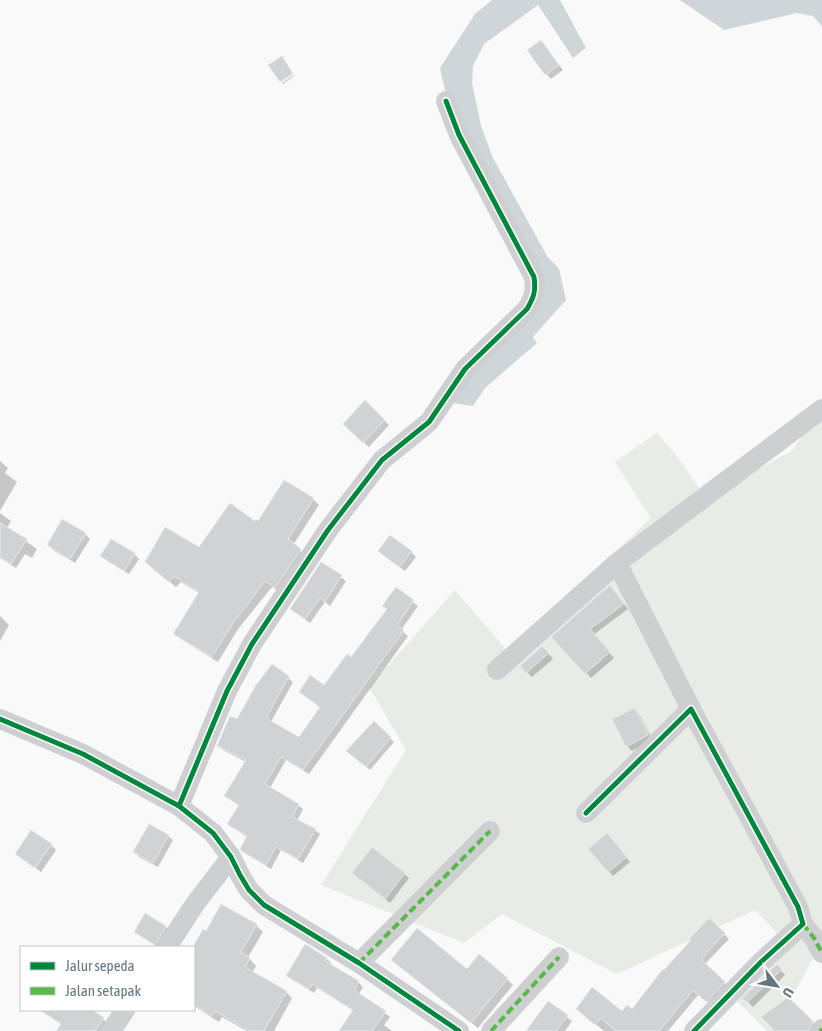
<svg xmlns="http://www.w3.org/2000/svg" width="822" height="1031" font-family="'Asap Condensed',sans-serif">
<rect width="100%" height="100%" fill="#f9f9f9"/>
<polygon fill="#e8ebe6" points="822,406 822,942 773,1031 767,1031 730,994 781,937 755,910 617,974 502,914 464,943 321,885 406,750 369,687 455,590 514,659 593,573 651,518 615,462 657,433 677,456 703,494 750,474 793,450"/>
<g fill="#ced6d9">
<polygon points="492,0 560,0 586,48 573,58 538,5 484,44 473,66 472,83 481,126 493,158 547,256 559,269 566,300 533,337 537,343 485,388 473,406 451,403 457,386 542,296 447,99 440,68 475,14"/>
<polygon points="680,0 822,0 822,26 813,16 797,13 724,30"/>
</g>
<g fill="#0003">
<polygon points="541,42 563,70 551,79 546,74"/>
<polygon points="294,75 294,76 283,84 282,83"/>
<polygon points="365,402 389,425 369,447 344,424"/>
<polygon points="0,461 8,468 5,473 17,482 0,511"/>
<polygon points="313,499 319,505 293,545 306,556 282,593 272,587 238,629 218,662 181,639 175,633 199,593 181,582 176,587 153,568"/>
<polygon points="0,513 11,521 7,528 37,549 32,558 25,554 16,568 0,558"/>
<polygon points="85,534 90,539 75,563 53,550 48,545"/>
<polygon points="411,552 416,557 405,571 384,556"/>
<polygon points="134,554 139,559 129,574 107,561 102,556"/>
<polygon points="321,563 346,581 330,606 325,602 310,623 291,609"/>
<polygon points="396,589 418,606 401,630 408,636 309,774 286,760 270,788 298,805 303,809 297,821 315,830 320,834 303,863 281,850 271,869 246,854 248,838 228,824 239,806 226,796 246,762 223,750 219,745 238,721 273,665 293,682 271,722 299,739 321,708 300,692 325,687 351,658 388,610"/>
<polygon points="615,592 628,609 593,635 614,658 591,678 553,638"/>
<polygon points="0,616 9,625 0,641"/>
<polygon points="547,652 553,659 532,677 521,666"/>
<polygon points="634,710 639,714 652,740 632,751 627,746 614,720"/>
<polygon points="374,723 394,742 370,770 352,755"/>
<polygon points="168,836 173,840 158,867 139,857 135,852"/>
<polygon points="611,839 630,862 613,876 590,849"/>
<polygon points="51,845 56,850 41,872 16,854"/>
<polygon points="372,849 409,878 390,903 358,877"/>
<polygon points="145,915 166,927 171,932 157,947 135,932"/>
<polygon points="709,920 729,939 705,964 729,987 712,1005 699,994 668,1031 604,1031 582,1013 622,1013 632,1011"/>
<polygon points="256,925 263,932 248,957 256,966 252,973 286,992 292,998 274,1031 247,1031 222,1017 219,1022 194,1006 194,954 196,951 194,947 204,931 207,933"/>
<polygon points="326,958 331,963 330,966 358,982 363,987 359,994 390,1017 384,1025 392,1031 341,1031 354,1011 317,988 314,993 293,980 288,976"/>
<polygon points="399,966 467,970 507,979 513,985 478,1028"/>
<polygon points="777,966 785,975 753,1007 744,998"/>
<polygon points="788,999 817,1026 814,1031 773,1031"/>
<polygon points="548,1003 572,1021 565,1031 528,1031"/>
<polygon points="40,1010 91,1010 108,1023 102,1031 58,1031 62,1025"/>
</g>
<g fill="#d0d2d3" stroke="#e8e8e8">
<polygon points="541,40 559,65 545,75 527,50"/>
<polygon points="282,56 293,74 280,82 268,65"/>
<polygon points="365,400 385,420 363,443 343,424"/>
<polygon points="284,480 314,498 288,539 301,549 275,588 265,581 233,623 212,657 173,634 199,592 174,576 169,582 145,562 165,527 199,547 230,503 255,521 256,519 258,521"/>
<polygon points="62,519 86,533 70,559 47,545"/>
<polygon points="0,523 27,539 11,564 0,558"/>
<polygon points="390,535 412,551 399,567 378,551"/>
<polygon points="111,539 135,553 124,571 100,556"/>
<polygon points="321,562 342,575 325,602 320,598 305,619 290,609"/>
<polygon points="610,585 624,604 590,629 610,652 585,674 551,637"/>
<polygon points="396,587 414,600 397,625 404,630 303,770 281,757 265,784 299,804 292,817 316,829 298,859 276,847 266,865 241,851 240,849 247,836 227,824 239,805 224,796 246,760 217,746 230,716 237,719 256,685 272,664 289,676 266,718 299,737 320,707 299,692 310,675 324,685 347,654 351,657 387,609 382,606"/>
<polygon points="542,646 549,653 526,673 520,666"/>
<polygon points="635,708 648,735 626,747 612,719"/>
<polygon points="374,721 391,737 366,767 346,751"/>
<polygon points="149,824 169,835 153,863 133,852"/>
<polygon points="31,830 52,844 35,868 15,854"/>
<polygon points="607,833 627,857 608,872 588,849"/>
<polygon points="372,847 405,873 385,899 352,873"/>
<polygon points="221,904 257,924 241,952 250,958 245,967 287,991 264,1031 250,1031 215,1011 212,1016 194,1005 194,945 203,929 206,931"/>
<polygon points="145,913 166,926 155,945 134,932"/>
<polygon points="709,918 725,933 701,959 725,982 706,1002 693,990 659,1031 616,1031 601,1018 595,1025 576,1009 592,987 622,1011 627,1005 632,1009 663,969 664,970 691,940 689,939"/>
<polygon points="417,928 467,969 479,954 508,978 471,1023 391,960"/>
<polygon points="305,944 327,958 325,961 359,981 354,990 386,1011 372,1031 339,1031 353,1010 312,984 309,989 286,976"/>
<polygon points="777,964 782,969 747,1003 742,998"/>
<polygon points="788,997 813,1021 808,1031 775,1031 761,1017"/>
<polygon points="548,1001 568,1015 556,1031 526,1031"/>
<polygon points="40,1010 93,1010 104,1018 95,1031 56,1031 61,1024"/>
</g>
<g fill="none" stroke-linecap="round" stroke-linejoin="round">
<g stroke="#cecfd0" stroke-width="20">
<polyline points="617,563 691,709"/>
<polyline points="497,670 617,563 822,409"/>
<polyline points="0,719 83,754 179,806 213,833 231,857 240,875 249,890 264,905 359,963 459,1031"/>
<path d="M 179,806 L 227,691 L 252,644 L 328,530 L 382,460 L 429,422 L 465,369 L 527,309 C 534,297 536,291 534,277 L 459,135 L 446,101"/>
<polyline points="586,813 691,709 798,907 803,924 761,962 694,1031"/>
<polyline points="803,924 814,938 822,953"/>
<polyline points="167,947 195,904 231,857"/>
<polyline points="359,963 490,831"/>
<polyline points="111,1031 125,1010"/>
<polyline points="491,1031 559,957"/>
<polyline points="820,1031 822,1029"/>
</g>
<g stroke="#58b947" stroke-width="4" stroke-dasharray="8 4" stroke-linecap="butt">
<polyline points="803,924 814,938 822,953"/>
<polyline points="359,963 490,831"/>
<polyline points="491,1031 559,957"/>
<polyline points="820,1031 822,1029"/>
</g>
<defs>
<g id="cycleway">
<polyline points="0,719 83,754 179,806 213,833 231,857 240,875 249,890 264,905 359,963 459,1031"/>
<path d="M 179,806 L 227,691 L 252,644 L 328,530 L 382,460 L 429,422 L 465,369 L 527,309 C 534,297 536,291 534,277 L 459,135 L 446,101"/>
<polyline points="586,813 691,709 798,907 803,924 761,962 694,1031"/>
</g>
</defs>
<use href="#cycleway" stroke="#fff" stroke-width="8"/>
<use href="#cycleway" stroke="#00873e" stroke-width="5"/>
</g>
<rect x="20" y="946" width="175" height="65" fill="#ffffff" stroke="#c1c8cd"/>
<rect x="30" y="962" width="25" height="8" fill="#00873e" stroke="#c1c8cd"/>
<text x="65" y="971" font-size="15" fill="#657683">Jalur sepeda</text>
<rect x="30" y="987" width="25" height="8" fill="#58b947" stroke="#c1c8cd"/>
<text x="65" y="996" font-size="15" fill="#657683">Jalan setapak</text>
<g transform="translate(777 986) rotate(121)" stroke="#ffffff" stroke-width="4" paint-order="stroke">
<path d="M0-4L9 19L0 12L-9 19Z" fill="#657683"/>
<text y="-8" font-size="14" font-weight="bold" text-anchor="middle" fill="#657683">U</text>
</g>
</svg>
